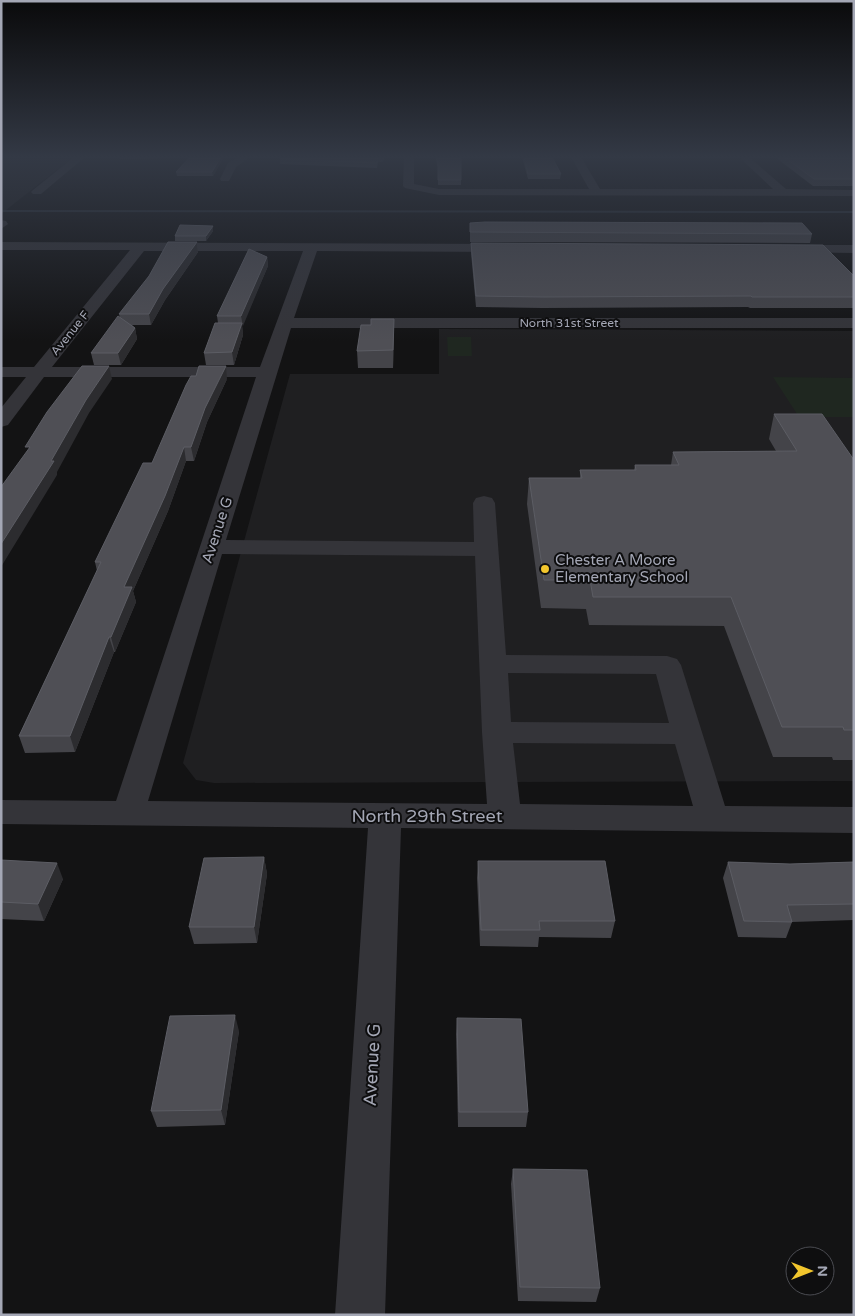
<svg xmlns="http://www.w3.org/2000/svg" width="855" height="1316" font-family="'Varela Round',sans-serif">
<rect width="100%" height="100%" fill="#131314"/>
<g fill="#1f1f21">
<polygon points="1,157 73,157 1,214"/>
<polygon points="439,329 854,331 854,781 214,783 196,780 183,763 290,374 439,374"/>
</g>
<g fill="#1f2720">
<polygon points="447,337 471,337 472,356 448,356"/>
<polygon points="773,377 854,378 854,417 799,417"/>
</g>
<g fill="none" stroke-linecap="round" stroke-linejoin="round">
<polygon fill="#293038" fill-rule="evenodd" points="1,210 854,211 854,213 1,212"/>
<g fill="#343439" fill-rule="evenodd">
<polygon points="74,157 85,157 41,194 33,194 31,192 33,190"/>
<polygon points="239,157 250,157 236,167 229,181 221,181 220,179 228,163"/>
<polygon points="404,157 414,157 414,184 439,189 589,189 571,157 581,157 600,189 773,189 739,157 749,157 786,189 854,190 854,196 439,195 405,188 403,186"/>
<polygon points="1,220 6,221 8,224 1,229"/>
<path d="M 1,242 L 507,244 L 514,248 L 507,252 L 317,251 L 294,318 L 854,318 L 854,328 L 291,328 L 226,540 L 474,542 L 473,503 L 476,498 L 484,496 L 492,498 L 495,503 L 506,655 L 667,656 L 677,659 L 681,665 L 725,806 L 854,807 L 854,833 L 401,828 L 385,1315 L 335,1315 L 368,828 L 1,824 L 1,800 L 116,801 L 256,377 L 44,377 L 8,425 L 1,427 L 1,408 L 26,377 L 1,377 L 1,367 L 34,367 L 130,250 L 1,250 ZM 144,251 L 303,251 L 260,367 L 52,367 ZM 222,554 L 475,556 L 482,732 L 487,804 L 148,801 ZM 508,673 L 656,674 L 669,723 L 511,722 ZM 513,743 L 675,744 L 693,806 L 520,804 Z"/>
<polygon points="790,245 854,245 854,253 785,252 783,249"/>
</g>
</g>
<g fill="#444449">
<polygon points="119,157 224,157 213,176 177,176 176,172 189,158 119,159"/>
<polygon points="385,157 383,162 378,162 377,168 280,164 280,159"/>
<polygon points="436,157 461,157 461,185 438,185 438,166 437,166"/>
<polygon points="522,157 552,157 561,174 560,179 528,179"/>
<polygon points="775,157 854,157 854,186 813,186"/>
<polygon points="470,223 812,234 810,243 470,242"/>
<polygon points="213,226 213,231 206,241 175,241 175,236"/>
<polygon points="197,242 198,252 165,300 151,325 132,325 135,328 137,339 121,365 94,365 91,353 120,318 119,314"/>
<polygon points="471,243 854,276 854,308 750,308 748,307 542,308 476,307 471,253"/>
<polygon points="267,257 268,266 242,326 243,335 234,365 206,365 204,353 218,323 217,316"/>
<polygon points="394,319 394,336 393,368 358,368 357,351 371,325"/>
<polygon points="227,379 207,422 194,461 186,461 168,511 133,591 136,602 115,652 114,652 75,752 25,753 19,736 97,571 95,562 152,463"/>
<polygon points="774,414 854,460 854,760 833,760 832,757 773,757 724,626 589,625 586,609 541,608 527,504 529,478 580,478 580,470 634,470 635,465 671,465 673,452 776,451 769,439"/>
<polygon points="264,857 267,874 257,943 194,944 189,927"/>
<polygon points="1,860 63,879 44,921 1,919"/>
<polygon points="478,861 615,921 611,938 539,937 538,947 480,946 477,878"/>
<polygon points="728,862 790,864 854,862 854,920 792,922 786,938 738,937 723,878"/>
<polygon points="457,1018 528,1112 526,1127 458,1127 456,1034"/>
<polygon points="239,1031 225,1125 157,1127 151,1111"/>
<polygon points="513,1169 600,1288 596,1302 518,1301 511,1184"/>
</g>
<g fill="#2c2c2f">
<polygon points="221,157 224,157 213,176 212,172"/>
<polygon points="213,226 213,231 206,241 206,236"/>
<polygon points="197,242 198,252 165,300 151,325 149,314 163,289"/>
<polygon points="267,257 268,266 243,326 241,316"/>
<polygon points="394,319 394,336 393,368 393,350"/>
<polygon points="242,323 243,335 234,365 232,352"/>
<polygon points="135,328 137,339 121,365 118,353"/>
<polygon points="109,366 112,379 89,413 57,472 57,475 1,567 1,544 51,461 86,400"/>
<polygon points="226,366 227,379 207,422 194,461 191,447 205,408"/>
<polygon points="184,447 186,461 168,511 133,591 136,602 115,652 111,637 124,587"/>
<polygon points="109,637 114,652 75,752 70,736"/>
<polygon points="264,857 267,874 257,943 254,927"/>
<polygon points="57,863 63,879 44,921 38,904"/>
<polygon points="235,1015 239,1031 225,1125 221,1110"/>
</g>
<g fill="#4f4f55" stroke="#5c5d64">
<polygon points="190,157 221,157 212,172 176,172"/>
<polygon points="282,157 383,157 378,157 377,163 280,159"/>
<polygon points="436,157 461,157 461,180 438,180 438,161 437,161"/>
<polygon points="524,157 552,157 561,174 528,174"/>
<polygon points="784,157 854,157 854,179 814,179"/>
<polygon points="485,222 802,223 812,234 470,232 470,223"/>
<polygon points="180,225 213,226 206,236 175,236"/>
<polygon points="168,242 197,242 163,289 149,314 119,314 149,276"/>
<polygon points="471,243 823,245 854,276 854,297 752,297 751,296 543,297 476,296"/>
<polygon points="249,249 267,257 241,316 217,316"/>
<polygon points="118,316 135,328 118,353 91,353"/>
<polygon points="371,319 394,319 393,350 357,351 361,325 371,325"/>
<polygon points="215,323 242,323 232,352 204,353"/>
<polygon points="82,366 109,366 86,400 51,461 54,461 1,544 1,487 30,447 25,447 47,412"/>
<polygon points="199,366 226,366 205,408 191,447 184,447 165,496 124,587 132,587 111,637 109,637 70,736 19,736 101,562 95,562 143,463 152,463 186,385 191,376 196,376"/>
<polygon points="774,414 822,414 854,460 854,730 844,730 843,727 782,727 731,597 593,597 590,580 544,580 529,478 582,478 580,470 636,470 635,465 679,465 673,452 797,451"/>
<polygon points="264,857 254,927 189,927 204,858"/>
<polygon points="1,860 57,863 38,904 1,902"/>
<polygon points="478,861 605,861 615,921 539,921 540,930 481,930"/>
<polygon points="728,862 790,864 854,862 854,904 787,905 792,922 744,921"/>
<polygon points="235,1015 221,1110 151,1111 170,1016"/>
<polygon points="457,1018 521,1019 528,1112 459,1112"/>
<polygon points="513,1169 587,1170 600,1288 520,1287"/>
</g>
<linearGradient id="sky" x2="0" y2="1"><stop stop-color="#0a0a0b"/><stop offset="0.46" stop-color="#333945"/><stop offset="1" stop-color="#333945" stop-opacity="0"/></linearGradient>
<rect width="855" height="341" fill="url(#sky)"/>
<circle fill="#f2c62d" stroke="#0e0e0f" stroke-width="2" cx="545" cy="569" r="5"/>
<g text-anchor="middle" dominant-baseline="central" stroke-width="4" stroke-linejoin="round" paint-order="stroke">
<g font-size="12" fill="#a4a7b5" stroke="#0e0e0f">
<text x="569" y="323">North 31st Street</text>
<text transform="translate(70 333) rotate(-51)">Avenue F</text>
</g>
<g font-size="15" fill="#a4a7b5" stroke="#0e0e0f">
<text transform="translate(217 530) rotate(-72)">Avenue G</text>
</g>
<g font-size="15" fill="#a4a7b5" stroke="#0e0e0f" text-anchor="start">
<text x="555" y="560">Chester A Moore<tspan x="555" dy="17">Elementary School</tspan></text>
</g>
<g font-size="18" fill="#a4a7b5" stroke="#0e0e0f">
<text x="427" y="816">North 29th Street</text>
<text transform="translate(372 1065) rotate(-87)">Avenue G</text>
</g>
</g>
<rect width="855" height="1316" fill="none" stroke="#a4a7b5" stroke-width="5"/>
<g transform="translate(810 1271) rotate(90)"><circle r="24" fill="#0e0e0f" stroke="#4a4b51"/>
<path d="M0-4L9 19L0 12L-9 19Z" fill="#f2c62d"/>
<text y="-8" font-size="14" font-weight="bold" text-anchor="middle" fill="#a4a7b5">N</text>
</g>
</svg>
